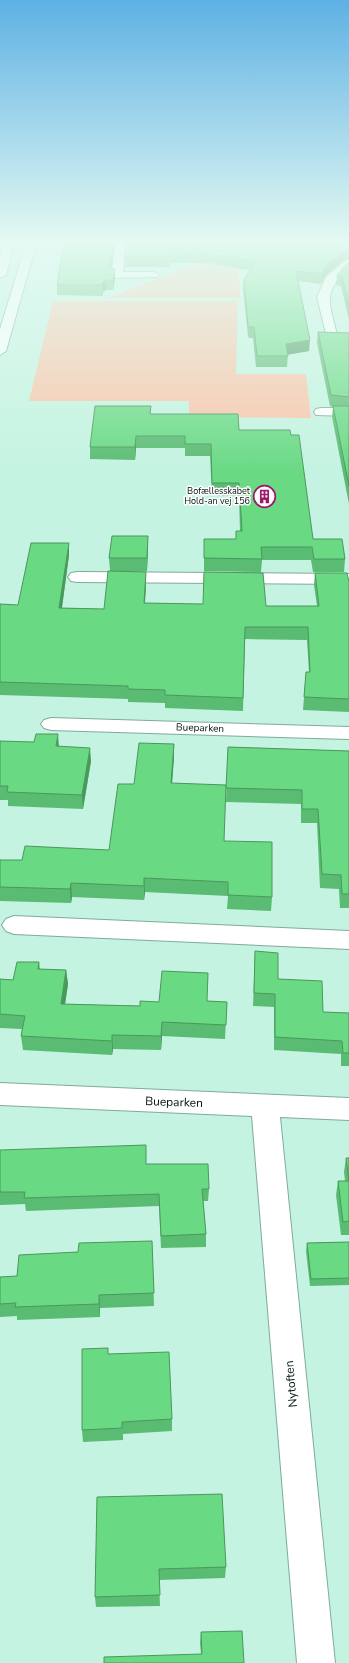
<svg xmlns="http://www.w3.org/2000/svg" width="349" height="1663" font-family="'Nunito Sans',sans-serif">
<rect width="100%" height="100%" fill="#c4f3e1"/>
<g fill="#fbc4a7">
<polygon points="254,241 311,241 239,271 240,298 108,298"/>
<polygon points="53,301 238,301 236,374 306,374 311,418 189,417 189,401 29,401"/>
</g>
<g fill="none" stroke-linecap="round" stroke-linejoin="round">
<defs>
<g id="minor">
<polygon points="5,241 15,241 6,275 0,278 0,256"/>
<polygon points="27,241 37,241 6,351 0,355 0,329"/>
<polygon points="116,241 126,241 123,272 153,272 157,273 159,275 157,277 113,278 111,276"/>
<path d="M 349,260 L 349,269 C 321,293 330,303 337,335 L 335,338 L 327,338 L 317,297 L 326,277 L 345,261 Z"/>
<polygon points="321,408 349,408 349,416 316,415 314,412 316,409"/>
<polygon points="77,572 349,574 349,584 77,582 71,581 68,577 71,573"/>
<polygon points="51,718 349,727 349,739 51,730 44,728 41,724 44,720"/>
<polygon points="14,916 349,931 349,949 14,934 6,931 2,925 6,919"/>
<polygon points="0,1083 349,1098 349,1120 280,1117 335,1663 297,1663 252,1116 0,1105"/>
</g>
</defs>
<use href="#minor" stroke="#7fab9a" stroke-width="2"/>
<use href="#minor" fill="#fff" fill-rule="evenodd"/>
</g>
<g fill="#5abb72">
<polygon points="67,241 116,241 111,267 115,270 115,279 113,290 106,290 103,292 103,296 57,295 57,285"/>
<polygon points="126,241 344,260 325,276 321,284 298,281 309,351 288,354 287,367 256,367 253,338 249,338 248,336 243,289 244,279 250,270 209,263 170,263 170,267 125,267 125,257"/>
<polygon points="349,262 349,320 341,286 336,285 337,275"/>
<polygon points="318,332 349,333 349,504 332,417 333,407 330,406 317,343"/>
<polygon points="151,414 239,430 291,435 313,539 345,559 344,572 313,572 311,560 262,560 261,572 204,571 204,539 236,539 236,531 240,531 239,496 212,495 210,456 185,456 185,448 136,448 135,460 90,459 90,447"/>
<polygon points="148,548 147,571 110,571 109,558"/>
<polygon points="69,555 62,608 104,609 146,584 145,603 266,606 317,606 314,585 315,573 349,582 349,712 303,710 306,672 309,672 307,640 245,639 243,711 165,708 165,703 128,702 128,699 0,695 0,604 18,605"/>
<polygon points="0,741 59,746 91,761 83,809 8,806 8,800 0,800"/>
<polygon points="174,744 174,757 172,783 224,841 272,897 271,911 227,909 228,896 145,892 144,900 72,897 71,903 0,901 0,860 22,860 109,850 134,784"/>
<polygon points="228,747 349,751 349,908 340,908 339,889 320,888 317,823 301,823 301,804 226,802"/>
<polygon points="255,951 278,979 323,1012 349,1013 349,1066 341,1066 341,1054 274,1050 274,1007 253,1006"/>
<polygon points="39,962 40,969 66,970 68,984 65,1004 140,1006 159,1002 207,1001 227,1002 225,1039 162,1036 161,1050 113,1049 112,1055 23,1050 21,1036 22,1029 0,1028 0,979 13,980"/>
<polygon points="0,1150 146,1164 209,1189 208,1201 203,1201 206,1234 206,1247 161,1248 159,1206 26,1211 25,1204 0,1205"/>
<polygon points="346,1158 349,1158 349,1235 341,1235 336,1195 338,1181 345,1181 344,1172"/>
<polygon points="152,1241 154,1306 100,1308 100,1317 17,1320 17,1316 0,1317 0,1277 17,1276 78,1252"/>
<polygon points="349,1242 349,1285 310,1286 306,1251 307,1243"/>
<polygon points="109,1354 172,1419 172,1431 123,1434 123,1440 83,1442 82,1430"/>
<polygon points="97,1497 226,1567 225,1578 159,1580 160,1606 96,1607 95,1597"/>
<polygon points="201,1632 244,1663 201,1654 200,1643"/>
</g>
<g fill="#4a985c">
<polygon points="114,241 116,241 110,276 109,266"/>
<polygon points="349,249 349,259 344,260 325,276 321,284 322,274 326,266 345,250"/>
<polygon points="115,270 115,279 113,290 113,280"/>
<polygon points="106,280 106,290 103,292 103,296 102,285 103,282"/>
<polygon points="310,340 309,351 286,355 286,344"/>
<polygon points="136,436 136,448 135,460 135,447"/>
<polygon points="148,536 148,548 147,571 147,558"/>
<polygon points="69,543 69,555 60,621 59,608"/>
<polygon points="146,572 146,584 144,616 144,603"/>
<polygon points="58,734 59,748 56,746"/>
<polygon points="174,744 174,757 171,797 171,783"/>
<polygon points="90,748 91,761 83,809 82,795"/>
<polygon points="144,878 145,892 144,900"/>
<polygon points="71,883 72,897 71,903 70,889"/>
<polygon points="66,970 68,984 63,1018 61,1004"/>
<polygon points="162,1022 162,1036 161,1050 161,1036"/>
<polygon points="112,1035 113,1049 112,1055"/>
<polygon points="99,1295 100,1308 100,1317 99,1304"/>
</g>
<g fill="#69d984" stroke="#4a985c">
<polygon points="67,241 114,241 109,266 115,270 113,280 106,280 103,282 102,285 57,285 64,244 66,244"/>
<polygon points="126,241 349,241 349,249 345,250 326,266 322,274 296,271 310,340 286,344 288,356 257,356 254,327 249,327 248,326 244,279 256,261 209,254 170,253 170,257 125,257"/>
<polygon points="349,262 349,306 342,276 337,275"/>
<polygon points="318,332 349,333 349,397 331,395"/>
<polygon points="95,406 151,406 150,414 238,414 239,430 290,430 291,435 299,435 313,539 342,539 345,559 314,559 312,547 261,547 262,559 204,558 204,539 236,539 236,531 242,531 239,483 212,483 211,444 185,444 185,436 136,436 135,447 90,447"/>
<polygon points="333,406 349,406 349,486"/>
<polygon points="112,536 148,536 147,558 109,558"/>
<polygon points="31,543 69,543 59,608 104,609 108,571 146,572 144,603 203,604 204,572 263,573 266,606 319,606 315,573 347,573 349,582 349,699 304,697 306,672 310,672 308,627 245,627 243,698 165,695 165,690 128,689 128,686 0,682 0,604 18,605"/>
<polygon points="36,734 58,734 56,746 90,748 82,795 7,792 8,786 0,786 0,741 34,742"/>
<polygon points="139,743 174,744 171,783 226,785 224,841 272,842 272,897 228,895 228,882 144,878 144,886 71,883 70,889 0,887 0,860 22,860 25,846 109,850 118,784 134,784"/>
<polygon points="228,747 349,751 349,894 342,894 341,875 322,874 318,809 302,809 302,790 226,788"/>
<polygon points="255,951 278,953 278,979 322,981 323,1012 349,1013 349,1053 343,1053 342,1041 275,1037 275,994 254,993"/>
<polygon points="17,962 39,962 38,969 66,970 61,1004 140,1006 140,1001 159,1002 162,971 208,973 207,1001 227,1002 226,1025 162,1022 161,1036 112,1035 112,1041 21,1036 25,1016 0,1014 0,979 13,980"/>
<polygon points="146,1145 146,1164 208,1164 209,1189 202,1189 206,1234 161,1236 159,1194 24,1198 25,1192 0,1192 0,1150"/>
<polygon points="346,1158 349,1158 349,1181"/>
<polygon points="338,1181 349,1181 349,1221 343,1222"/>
<polygon points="152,1241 154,1293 99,1295 99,1304 15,1307 16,1303 0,1304 0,1277 17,1276 19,1255 78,1252 79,1243"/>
<polygon points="349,1242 349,1278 311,1279 307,1243"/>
<polygon points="108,1348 108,1354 169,1352 172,1419 122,1422 122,1428 82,1430 82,1349"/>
<polygon points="222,1494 226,1567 159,1569 160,1595 95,1597 97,1497"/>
<polygon points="242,1631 244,1663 104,1663 104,1657 202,1654 201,1632"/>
</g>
<linearGradient id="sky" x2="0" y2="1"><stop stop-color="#5eb1e4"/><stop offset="0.51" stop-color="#e4faf2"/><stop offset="1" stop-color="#e4faf2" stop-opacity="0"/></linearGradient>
<rect width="349" height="474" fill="url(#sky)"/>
<defs>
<symbol id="building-ring" viewBox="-11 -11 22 22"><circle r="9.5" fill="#fff" stroke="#9d196a" stroke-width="1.5"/><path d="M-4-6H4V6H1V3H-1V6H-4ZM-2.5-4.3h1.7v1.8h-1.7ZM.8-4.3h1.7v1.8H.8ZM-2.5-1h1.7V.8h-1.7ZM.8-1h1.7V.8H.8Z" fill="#9d196a"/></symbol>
</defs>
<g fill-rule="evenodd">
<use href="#building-ring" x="252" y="484" width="25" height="25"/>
</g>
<g text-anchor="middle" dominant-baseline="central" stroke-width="3" stroke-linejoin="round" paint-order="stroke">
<g font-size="9" fill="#02110c" stroke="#fff" text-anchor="end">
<text x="250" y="491">Bofællesskabet<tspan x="250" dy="10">Hold-an vej 156</tspan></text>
</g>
<g font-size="10" fill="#02110c" stroke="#fff">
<text transform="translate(200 728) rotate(2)">Bueparken</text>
</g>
<g font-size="12" fill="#02110c" stroke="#fff">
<text transform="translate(174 1102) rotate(2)">Bueparken</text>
<text transform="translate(291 1384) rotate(-95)">Nytoften</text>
</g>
</g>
</svg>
